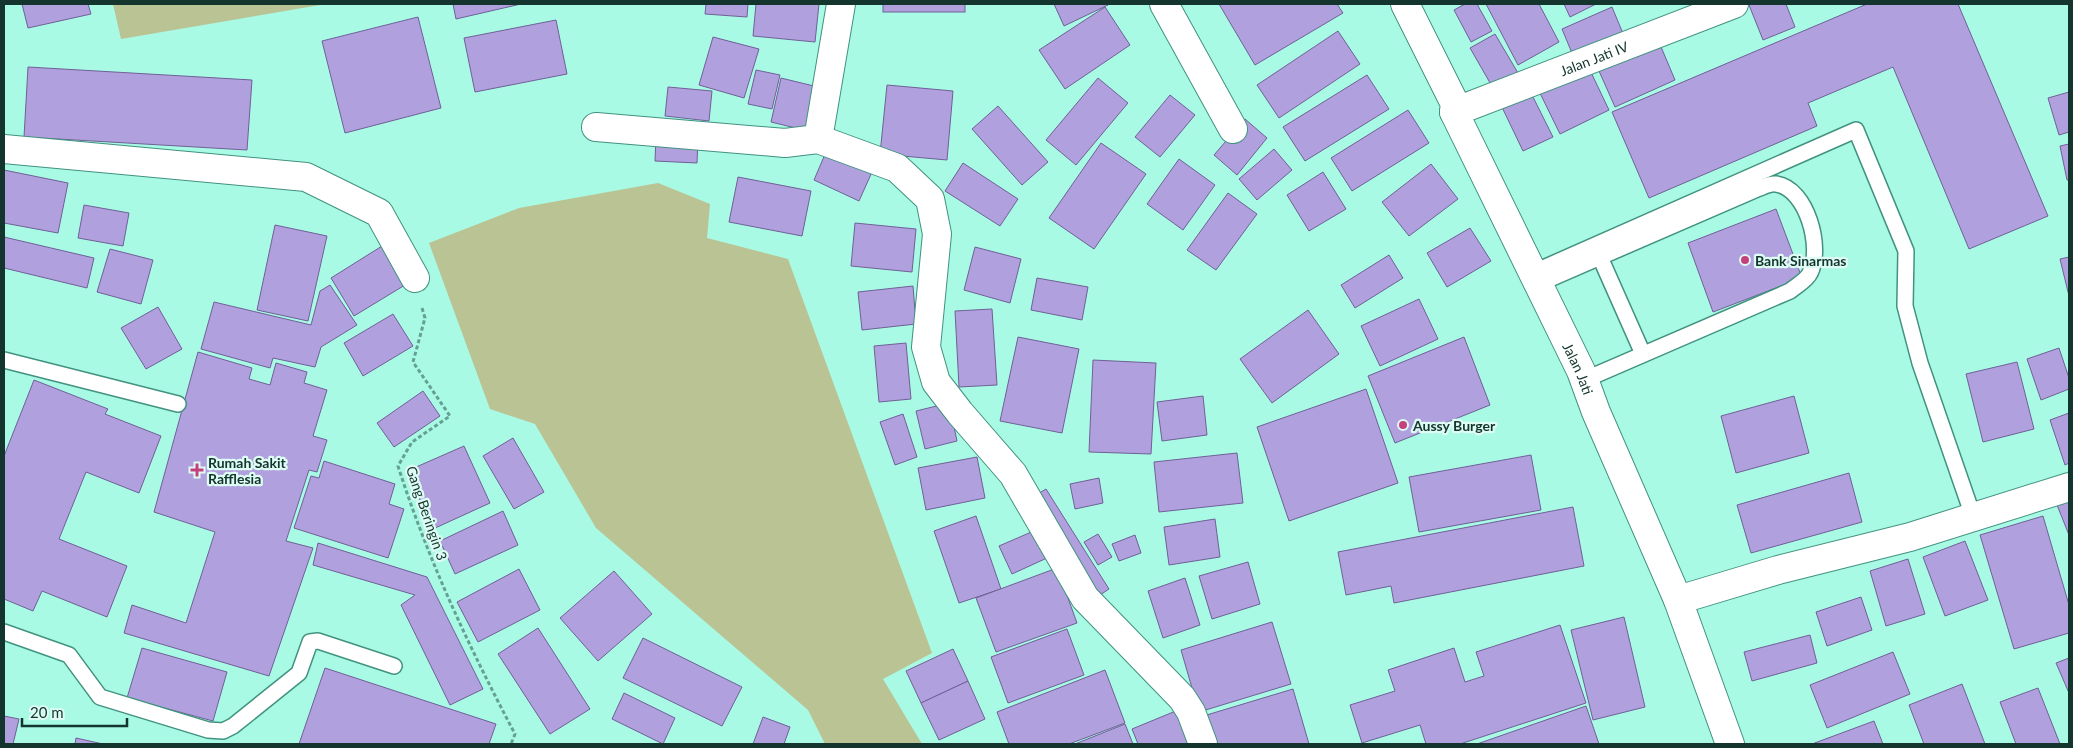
<svg xmlns="http://www.w3.org/2000/svg" width="2073" height="748" font-family="Lato,sans-serif">
<rect width="100%" height="100%" fill="#a9fae5"/>
<g fill="#bac393">
<polygon points="113,4 326,4 121,39"/>
<polygon points="658,183 710,204 707,238 788,259 932,653 883,679 922,744 825,744 808,710 596,528 535,424 490,409 429,243 519,208"/>
</g>
<g fill="#b0a0de" stroke="#6f6096">
<polygon points="22,4 88,4 91,14 28,28"/>
<polygon points="453,4 521,4 456,19"/>
<polygon points="706,4 748,4 747,17 705,14"/>
<polygon points="756,4 819,4 815,42 753,36"/>
<rect x="883" y="4" width="82" height="8"/>
<polygon points="1054,4 1107,4 1108,5 1064,26"/>
<polygon points="1219,4 1337,4 1343,13 1255,65"/>
<polygon points="1465,4 1477,4 1492,31 1471,42 1454,10"/>
<polygon points="1486,4 1539,4 1559,42 1518,65"/>
<polygon points="1564,4 1596,4 1570,17"/>
<polygon points="1752,4 1786,4 1795,27 1763,40 1749,5"/>
<polygon points="1867,4 1958,4 2048,216 1969,249 1893,67 1808,103 1817,126 1649,198 1612,112"/>
<polygon points="1105,7 1130,45 1065,89 1039,50"/>
<polygon points="1612,7 1624,36 1574,58 1562,29"/>
<polygon points="418,17 441,108 345,133 322,41"/>
<polygon points="556,20 567,74 475,92 464,38"/>
<polygon points="1338,31 1360,64 1279,118 1257,85"/>
<polygon points="1495,34 1518,73 1493,88 1470,48"/>
<polygon points="1656,35 1675,80 1615,107 1595,62"/>
<polygon points="713,37 759,49 744,98 699,85"/>
<polygon points="1587,64 1609,110 1560,134 1538,89"/>
<polygon points="28,67 252,80 247,150 24,137"/>
<polygon points="756,70 780,75 772,109 748,104"/>
<polygon points="1367,75 1389,109 1305,161 1283,127"/>
<polygon points="781,78 818,87 808,131 771,122"/>
<polygon points="1098,78 1128,103 1076,165 1046,140"/>
<polygon points="887,85 953,91 947,160 880,154"/>
<polygon points="668,87 712,91 709,121 665,116"/>
<polygon points="1529,89 1553,137 1523,151 1500,103"/>
<polygon points="2069,92 2069,132 2059,135 2048,98"/>
<polygon points="1170,95 1195,115 1160,157 1135,137"/>
<polygon points="998,106 1048,162 1022,185 972,129"/>
<polygon points="1408,110 1429,143 1352,191 1331,158"/>
<polygon points="1245,119 1267,138 1237,175 1214,155"/>
<polygon points="656,137 698,139 697,163 655,161"/>
<polygon points="1101,143 1146,174 1094,249 1049,218"/>
<polygon points="2069,144 2069,180 2067,180 2060,146"/>
<polygon points="1274,149 1292,170 1257,200 1239,179"/>
<polygon points="826,152 872,172 859,201 814,180"/>
<polygon points="1179,159 1215,185 1183,230 1147,204"/>
<polygon points="963,163 1018,199 1000,226 945,191"/>
<polygon points="1431,164 1458,199 1409,236 1382,202"/>
<polygon points="4,170 68,183 58,233 4,223"/>
<polygon points="1323,172 1346,209 1309,231 1287,195"/>
<polygon points="738,177 811,191 802,236 729,222"/>
<polygon points="1228,193 1257,214 1216,270 1187,250"/>
<polygon points="84,205 129,213 123,246 78,238"/>
<polygon points="1776,209 1802,278 1713,312 1688,243"/>
<polygon points="855,223 916,229 912,272 851,266"/>
<polygon points="275,225 327,236 308,321 257,310"/>
<polygon points="1470,228 1491,261 1447,287 1427,253"/>
<polygon points="4,237 94,258 87,288 4,268"/>
<polygon points="382,246 405,285 354,316 331,278"/>
<polygon points="975,247 1021,259 1010,303 964,290"/>
<polygon points="110,249 153,260 141,304 97,292"/>
<polygon points="1389,255 1403,278 1355,308 1341,285"/>
<polygon points="2069,257 2069,296 2060,259"/>
<polygon points="1037,278 1088,287 1082,320 1031,310"/>
<polygon points="330,285 357,325 321,347 315,367 273,358 270,368 201,349 214,302 311,325 320,291"/>
<polygon points="913,286 916,324 862,330 858,292"/>
<polygon points="1419,299 1438,339 1380,366 1361,326"/>
<polygon points="158,307 182,349 146,369 121,328"/>
<polygon points="992,309 997,385 959,387 955,311"/>
<polygon points="1308,310 1339,354 1272,403 1240,359"/>
<polygon points="393,314 413,346 363,376 344,343"/>
<polygon points="1018,337 1079,349 1062,433 1000,421"/>
<polygon points="1464,337 1490,405 1395,443 1368,376"/>
<polygon points="906,343 911,399 879,402 874,346"/>
<polygon points="2059,348 2069,378 2069,389 2041,400 2027,359"/>
<polygon points="198,352 252,368 249,379 270,385 276,363 307,372 304,383 327,390 313,436 327,440 317,472 309,470 286,541 313,548 269,676 124,633 132,605 186,623 215,532 154,512"/>
<polygon points="1093,360 1156,363 1151,454 1089,452"/>
<polygon points="2017,362 2034,429 1983,442 1966,374"/>
<polygon points="34,380 108,409 105,414 161,436 139,493 86,472 59,539 127,566 107,617 42,591 33,611 4,599 4,456"/>
<polygon points="1366,389 1398,483 1289,521 1257,427"/>
<polygon points="423,391 440,416 394,447 377,423"/>
<polygon points="1203,396 1207,435 1162,441 1157,402"/>
<polygon points="1794,396 1809,453 1736,473 1721,416"/>
<polygon points="949,403 957,441 925,449 916,411"/>
<polygon points="2069,413 2069,463 2065,465 2050,420"/>
<polygon points="903,414 917,457 895,465 880,422"/>
<polygon points="513,438 544,492 514,509 483,456"/>
<polygon points="464,446 490,503 433,529 407,471"/>
<polygon points="1237,453 1243,503 1159,512 1154,462"/>
<polygon points="1531,455 1541,510 1419,532 1409,477"/>
<polygon points="977,457 985,498 926,510 918,468"/>
<polygon points="324,461 395,484 389,504 404,509 388,558 294,528 311,476 319,478"/>
<polygon points="1849,473 1862,522 1751,553 1737,505"/>
<polygon points="1099,478 1103,503 1075,509 1070,484"/>
<polygon points="1046,489 1109,589 1094,599 1031,498"/>
<polygon points="2069,500 2069,535 2057,505"/>
<polygon points="1573,507 1584,566 1394,603 1391,586 1346,595 1338,552"/>
<polygon points="503,511 518,545 455,574 440,541"/>
<polygon points="976,516 1001,589 959,603 934,531"/>
<polygon points="2043,516 2069,605 2069,633 2014,649 1980,535"/>
<polygon points="1215,519 1220,557 1169,565 1164,527"/>
<polygon points="1036,530 1047,558 1012,574 999,546"/>
<polygon points="1098,534 1112,557 1098,565 1084,542"/>
<polygon points="1135,535 1141,553 1119,561 1112,544"/>
<polygon points="1965,541 1988,600 1945,616 1923,557"/>
<polygon points="318,543 427,577 483,689 450,705 401,605 415,595 313,565"/>
<polygon points="1908,559 1925,614 1886,626 1870,571"/>
<polygon points="1248,562 1260,604 1212,619 1199,576"/>
<polygon points="1057,568 1077,623 996,652 976,598"/>
<polygon points="519,569 540,610 478,642 457,602"/>
<polygon points="614,571 652,614 598,661 560,618"/>
<polygon points="1185,578 1200,625 1163,638 1148,591"/>
<polygon points="1861,597 1872,630 1827,646 1816,612"/>
<polygon points="1624,617 1645,707 1593,720 1571,630"/>
<polygon points="1272,622 1291,684 1199,712 1181,650"/>
<polygon points="1560,625 1586,703 1460,744 1426,744 1420,725 1362,743 1350,705 1395,691 1388,670 1454,648 1465,682 1484,676 1476,652"/>
<polygon points="538,628 590,709 550,734 498,654"/>
<polygon points="1067,629 1084,675 1008,703 991,657"/>
<polygon points="1810,635 1817,663 1752,681 1744,652"/>
<polygon points="643,638 742,687 722,726 623,678"/>
<polygon points="142,648 227,672 213,721 127,698"/>
<polygon points="953,649 968,681 921,703 906,671"/>
<polygon points="1893,652 1910,694 1827,728 1810,685"/>
<polygon points="2069,658 2069,693 2056,663"/>
<polygon points="325,668 496,724 489,744 299,744"/>
<polygon points="1105,670 1125,723 1069,744 1009,744 997,712"/>
<polygon points="968,681 985,719 939,740 921,703"/>
<polygon points="1962,684 1985,744 1924,744 1909,705"/>
<polygon points="2038,688 2060,744 2016,744 2000,702"/>
<polygon points="1293,689 1309,744 1208,744 1200,717"/>
<polygon points="624,693 675,718 663,744 612,719"/>
<polygon points="1586,706 1599,744 1477,744"/>
<polygon points="1183,708 1197,744 1138,744 1132,729"/>
<polygon points="4,716 19,719 13,744 4,744"/>
<polygon points="763,717 790,727 784,744 753,744"/>
<polygon points="1874,721 1883,744 1812,744"/>
<polygon points="1125,724 1133,744 1075,744"/>
<polygon points="76,738 103,744 75,744"/>
</g>
<g fill="none" stroke-linecap="round" stroke-linejoin="round">
<defs>
<g id="service">
<polyline points="1600,257 1643,354"/>
<polyline points="1532,273 1856,130 1906,251 1905,306 1920,363 1973,516"/>
<path d="M 1538,284 L 1757,189 C 1763,187 1770,183 1776,184 C 1807,188 1823,248 1810,273 C 1807,280 1796,286 1790,291 L 1584,380"/>
<polyline points="4,360 178,404"/>
<polyline points="4,632 69,655 100,697 208,730 223,731 233,726 299,673 310,642 318,641 394,666"/>
</g>
<g id="minor">
<polyline points="1164,4 1233,129"/>
<path id="s1" d="M 1454,112 L 1734,4"/>
<polyline points="596,127 785,143 818,139 897,168 930,199 937,234 926,347 936,382 960,413 1013,474 1085,598 1182,698 1191,712 1203,744"/>
<polyline points="818,139 841,4"/>
<polyline points="4,149 306,177 379,213 415,278"/>
<polyline points="1678,600 1778,570 1910,537 2069,487"/>
</g>
<g id="tertiary">
<path id="s2" d="M 1405,4 L 1455,104 L 1454,112 L 1581,371 L 1596,412 L 1678,600 L 1730,744"/>
</g>
</defs>
<use href="#service" stroke="#41927f" stroke-width="18"/>
<use href="#minor" stroke="#41927f" stroke-width="30"/>
<use href="#tertiary" stroke="#41927f" stroke-width="30"/>
<path stroke="#65a192" stroke-width="3" stroke-dasharray="4 2.5" stroke-linecap="butt" d="M 422,308 L 425,318 L 413,362 L 450,416 L 412,442 L 398,466 C 428,560 469,647 515,734 L 511,744"/>
<use href="#service" stroke="#fff" stroke-width="15"/>
<use href="#minor" stroke="#fff" stroke-width="28"/>
<use href="#tertiary" stroke="#fff" stroke-width="28"/>
</g>
<g fill="#c7407e" stroke="#defcf3" stroke-width="2">
<circle cx="1745" cy="260" r="5"/>
<circle cx="1403" cy="425" r="5"/>
<path d="M194.5 462.5h5v5h5v5h-5v5h-5v-5h-5v-5h5z"/>
</g>
<g text-anchor="middle" dominant-baseline="central" stroke-width="4.5" stroke-linejoin="round" paint-order="stroke">
<g font-size="14" fill="#13352d" stroke="#defcf3">
<text stroke="none"><textPath href="#s1" startOffset="150">Jalan Jati IV</textPath></text>
<text stroke="none"><textPath href="#s2" startOffset="405">Jalan Jati</textPath></text>
<text transform="translate(427 513) rotate(71)">Gang Beringin 3</text>
</g>
<g font-size="14" font-weight="bold" fill="#13352d" stroke="#defcf3" text-anchor="start">
<text x="1755" y="260">Bank Sinarmas</text>
<text x="1413" y="425">Aussy Burger</text>
<text x="208" y="462">Rumah Sakit<tspan x="208" dy="16">Rafflesia</tspan></text>
</g>
</g>
<rect width="2073" height="748" fill="none" stroke="#13352d" stroke-width="10"/>
<path d="M22 718v8h105v-8" fill="none" stroke="#13352d" stroke-width="2.5"/>
<text x="30" y="718" font-size="15" fill="#13352d" stroke="#defcf3" stroke-width="4" paint-order="stroke">20 m</text>
</svg>
